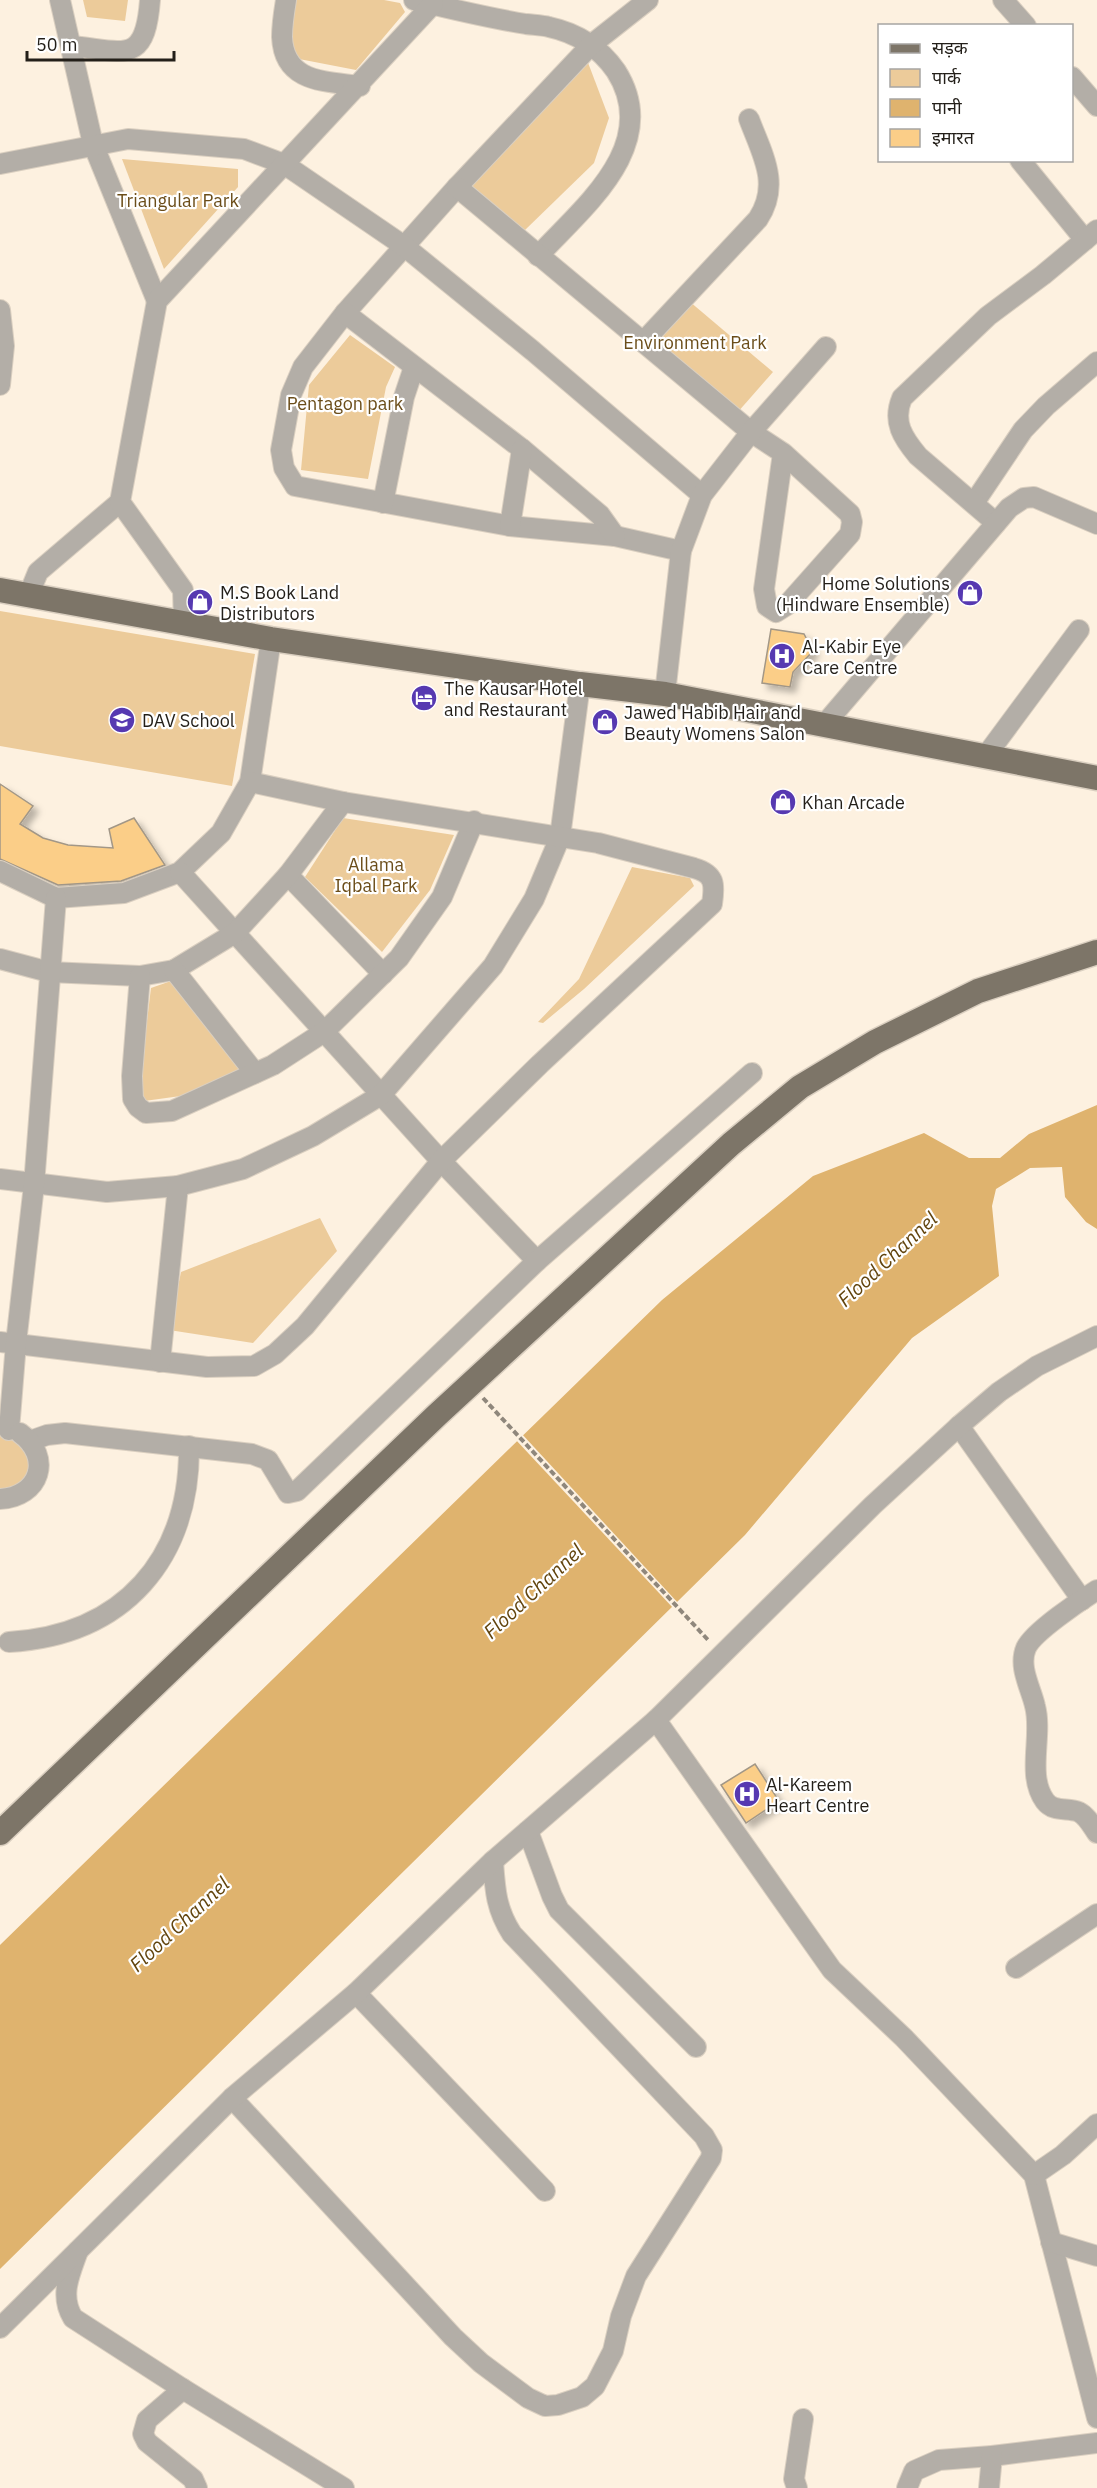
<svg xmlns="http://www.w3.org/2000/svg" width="1097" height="2488" font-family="'IBM Plex Sans','Noto Sans Devanagari',sans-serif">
<defs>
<filter id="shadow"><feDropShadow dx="5.5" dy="5.5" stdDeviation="3" flood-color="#0004"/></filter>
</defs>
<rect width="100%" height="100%" fill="#fdf1e0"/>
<g fill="#eccb9a">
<polygon points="83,0 128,0 125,21 87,17"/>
<polygon points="292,0 384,0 400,3 405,12 356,70 299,59 288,43"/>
<polygon points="587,60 609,118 594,163 524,231 469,187"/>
<polygon points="122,159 238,169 238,187 164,269"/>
<polygon points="689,301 773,372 737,413 650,341"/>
<polygon points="350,335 395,367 386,387 368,479 301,470 309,385"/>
<polygon points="0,611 255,654 232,786 0,746"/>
<polygon points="343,818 454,835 430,890 382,952 305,877"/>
<polygon points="632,867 690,878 694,886 584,989 543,1023 538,1022 579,979"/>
<polygon points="171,981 241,1070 188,1095 137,1102 151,988"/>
<polygon points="320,1218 337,1251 253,1343 169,1330 181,1272"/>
<polygon points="0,1435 12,1436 32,1457 25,1484 0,1493"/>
</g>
<polygon fill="#dfb36e" points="1097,1105 1097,1229 1086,1222 1065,1197 1062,1167 1030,1168 996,1189 992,1206 999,1276 912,1338 745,1535 0,2269 0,1945 662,1300 813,1176 924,1133 969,1158 1000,1158 1029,1134"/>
<polygon fill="#fdf1e0" points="521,1433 679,1604 674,1609 515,1439"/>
<g fill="#fbce88" stroke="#a29787" stroke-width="1.5" filter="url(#shadow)">
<polygon points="771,629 804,634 813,651 793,672 790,687 762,683"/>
<polygon points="0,784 33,806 20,824 43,838 68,845 113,848 109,829 134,818 165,865 121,881 58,885 0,859"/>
<polygon points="755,1764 779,1801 746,1823 721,1785"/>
</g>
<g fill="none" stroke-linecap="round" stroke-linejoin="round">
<defs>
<g id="minor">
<polyline points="60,0 93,144 157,301"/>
<path d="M 286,0 C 284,12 282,25 282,37 C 284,83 325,81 360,86"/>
<path d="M 414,0 C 451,9 489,18 526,24 C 534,25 542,25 549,27 C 577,33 600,48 616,71 C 663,145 583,207 538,256"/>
<polyline points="648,0 591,45 457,187 345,313 303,367 291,395 281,450 284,468 295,486 510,526 615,536 681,551"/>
<polyline points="1003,0 1026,26"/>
<path d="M 71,46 C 124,51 145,66 150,0"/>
<polyline points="1072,77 1097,106"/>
<polyline points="1020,160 1085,240"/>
<polyline points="0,164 128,139 244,149 284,164 404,246 533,351 702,495"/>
<polyline points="457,187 751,432 783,453 850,514 852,522 850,534 787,605 776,612 767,606 764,589 783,453"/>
<polyline points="0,310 4,346 0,385"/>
<polyline points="345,313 522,449 600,515 615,536"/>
<path d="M 643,342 L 758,219 C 781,184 762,154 749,119"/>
<polyline points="383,503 404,397 414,367"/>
<polyline points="974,503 1023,430 1046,406 1097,362"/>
<path d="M 996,523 L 918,456 C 903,438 892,422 902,398 L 988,316 L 1043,275 L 1097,230"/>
<polyline points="510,526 522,449"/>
<polyline points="29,594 38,572 120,502"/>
<polyline points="184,625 183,590 120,502 157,301 433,4"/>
<polyline points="665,694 681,551 702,495 751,432 826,347"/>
<polyline points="824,725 1009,508 1024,498 1034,497 1097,524"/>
<polyline points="985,757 1079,630"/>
<polyline points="0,871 56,898 124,893 180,872 221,833 250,782 271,639"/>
<polyline points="180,872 441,1161 537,1261"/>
<polyline points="288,875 383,974"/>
<polyline points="0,959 49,972 140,976 174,970 235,933 288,875 343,802"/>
<polyline points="174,970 255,1073"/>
<polyline points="140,976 132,1076 133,1099 138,1107 146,1113 172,1111 273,1065 324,1032 399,958 442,897 474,821"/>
<polyline points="0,1179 107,1192 178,1186 243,1169 313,1136 381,1095 493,966 534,899 560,837 580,684"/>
<path d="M 0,1342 L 207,1367 L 254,1366 L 275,1354 L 305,1326 L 441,1161 L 540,1064 L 712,904 C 715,884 715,874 694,868 L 598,843 L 343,802 L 250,782"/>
<polyline points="160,1362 178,1186"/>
<polyline points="959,1426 1082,1600"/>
<polyline points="9,1430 16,1343 34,1185 56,898"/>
<polyline points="30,1441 47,1435 65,1433 252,1454 268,1460 288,1493 297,1491 537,1261 752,1073"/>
<path d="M 0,1499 C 40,1497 53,1457 20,1433"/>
<path d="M 1097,1590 C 1081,1600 1033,1632 1026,1648 C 1018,1667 1031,1688 1035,1706 C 1043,1736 1026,1775 1045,1801 C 1054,1813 1068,1807 1079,1812 C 1087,1816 1092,1826 1097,1833"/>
<path d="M 9,1642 C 124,1635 190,1559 189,1446"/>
<polyline points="656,1720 832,1970 904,2038 1034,2175 1097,2418"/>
<polyline points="528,1831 552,1896 559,1910 696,2047"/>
<polyline points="1016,1968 1097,1914"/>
<polyline points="356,1993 545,2191"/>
<path d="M 232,2098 L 453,2337 L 481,2363 L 528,2398 L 545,2406 L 558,2405 L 582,2397 L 595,2386 L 613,2351 L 621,2316 L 636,2276 L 711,2158 L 712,2150 L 704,2136 L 512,1934 C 496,1909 495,1890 493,1861"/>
<polyline points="1034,2175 1063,2155 1097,2124"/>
<polyline points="1051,2242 1097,2256"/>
<path d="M 78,2251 C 70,2274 59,2295 73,2318 L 183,2389 L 344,2488"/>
<polyline points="0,2328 232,2098 356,1993 493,1861 656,1720 873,1505 959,1426 999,1392 1037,1366 1097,1336"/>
<polyline points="183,2389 147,2420 143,2434 147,2442 193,2479 197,2488"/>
<polyline points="797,2488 794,2479 803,2419"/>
<polyline points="907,2488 914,2471 939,2460 992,2456 1097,2443"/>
<polyline points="989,2488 992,2456"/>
</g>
<g id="major">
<polyline points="0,590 271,639 580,684 665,694 1097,778"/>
<polyline points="0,1833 437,1415 731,1144 800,1087 875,1042 978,991 1097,952"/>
</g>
</defs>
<use href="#minor" stroke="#dacfc0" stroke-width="22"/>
<use href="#major" stroke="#dacfc0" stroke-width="27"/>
<polyline stroke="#8f877c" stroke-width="4" stroke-dasharray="6 3" stroke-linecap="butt" points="483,1398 709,1641"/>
<use href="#minor" stroke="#b3aea7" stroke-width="20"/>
<use href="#major" stroke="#7d7568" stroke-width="24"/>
</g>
<defs>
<symbol id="shop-disc" viewBox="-11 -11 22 22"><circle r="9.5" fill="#5639b1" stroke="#fff"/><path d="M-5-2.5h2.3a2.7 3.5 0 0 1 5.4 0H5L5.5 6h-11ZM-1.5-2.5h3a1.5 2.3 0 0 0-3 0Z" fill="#fff"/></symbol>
<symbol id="hospital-disc" viewBox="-11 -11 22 22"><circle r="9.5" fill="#5639b1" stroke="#fff"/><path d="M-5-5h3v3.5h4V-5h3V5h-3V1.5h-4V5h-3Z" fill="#fff"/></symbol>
<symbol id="hotel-disc" viewBox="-11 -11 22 22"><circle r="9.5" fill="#5639b1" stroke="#fff"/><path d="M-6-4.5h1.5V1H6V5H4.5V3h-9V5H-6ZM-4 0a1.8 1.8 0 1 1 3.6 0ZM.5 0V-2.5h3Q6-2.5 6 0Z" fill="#fff"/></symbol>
<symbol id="school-disc" viewBox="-11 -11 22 22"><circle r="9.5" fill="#5639b1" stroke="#fff"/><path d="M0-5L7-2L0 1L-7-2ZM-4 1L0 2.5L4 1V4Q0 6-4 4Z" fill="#fff"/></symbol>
</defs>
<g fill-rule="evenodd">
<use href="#shop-disc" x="955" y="578" width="30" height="30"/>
<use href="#shop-disc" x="185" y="587" width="30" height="30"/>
<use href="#hospital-disc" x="767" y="641" width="30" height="30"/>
<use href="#hotel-disc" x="409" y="683" width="30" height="30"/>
<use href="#school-disc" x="107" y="705" width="30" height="30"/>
<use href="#shop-disc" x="590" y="707" width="30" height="30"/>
<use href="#shop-disc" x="768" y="787" width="30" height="30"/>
<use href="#hospital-disc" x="732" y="1779" width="30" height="30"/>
</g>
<g text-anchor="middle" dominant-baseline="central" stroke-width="4.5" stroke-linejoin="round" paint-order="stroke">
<g font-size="18" fill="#6b4d19" stroke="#fff">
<text x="178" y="200">Triangular Park</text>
<text x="695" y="342">Environment Park</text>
<text x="345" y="403">Pentagon park</text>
<text x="376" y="864">Allama<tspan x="376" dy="21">Iqbal Park</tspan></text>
</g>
<g font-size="18" fill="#231f19" stroke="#fff" text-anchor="start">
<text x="950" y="583" text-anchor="end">Home Solutions<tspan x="950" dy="21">(Hindware Ensemble)</tspan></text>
<text x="220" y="592">M.S Book Land<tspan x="220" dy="21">Distributors</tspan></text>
<text x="802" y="646">Al-Kabir Eye<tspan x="802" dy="21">Care Centre</tspan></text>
<text x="444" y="688">The Kausar Hotel<tspan x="444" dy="21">and Restaurant</tspan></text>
<text x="624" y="712">Jawed Habib Hair and<tspan x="624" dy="21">Beauty Womens Salon</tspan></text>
<text x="142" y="720">DAV School</text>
<text x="802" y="802">Khan Arcade</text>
<text x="766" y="1784">Al-Kareem<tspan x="766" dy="21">Heart Centre</tspan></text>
</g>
<g font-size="20" font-style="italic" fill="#62440d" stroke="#fff">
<text transform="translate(887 1259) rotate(-43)">Flood Channel</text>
<text transform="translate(533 1591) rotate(-43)">Flood Channel</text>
<text transform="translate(179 1924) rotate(-43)">Flood Channel</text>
</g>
</g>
<rect x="878" y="24" width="195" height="138" fill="#ffffff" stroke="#a7a5a3" stroke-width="1.5"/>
<rect x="890" y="44" width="30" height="9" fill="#7d7568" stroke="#a7a5a3" stroke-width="1.5"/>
<text x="932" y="54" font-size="18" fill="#231f19">सड़क</text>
<rect x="890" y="69" width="30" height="18" fill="#eccb9a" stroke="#a7a5a3" stroke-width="1.5"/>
<text x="932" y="84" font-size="18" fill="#231f19">पार्क</text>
<rect x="890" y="99" width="30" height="18" fill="#dfb36e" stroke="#a7a5a3" stroke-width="1.5"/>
<text x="932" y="114" font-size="18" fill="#231f19">पानी</text>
<rect x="890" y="129" width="30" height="18" fill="#fbce88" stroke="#a7a5a3" stroke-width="1.5"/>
<text x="932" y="144" font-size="18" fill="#231f19">इमारत</text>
<path d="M27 51v9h147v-9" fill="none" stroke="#231f19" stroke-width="3"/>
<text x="36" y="51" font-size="18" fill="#231f19" stroke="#ffffff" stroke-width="4.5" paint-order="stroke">50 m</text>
</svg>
